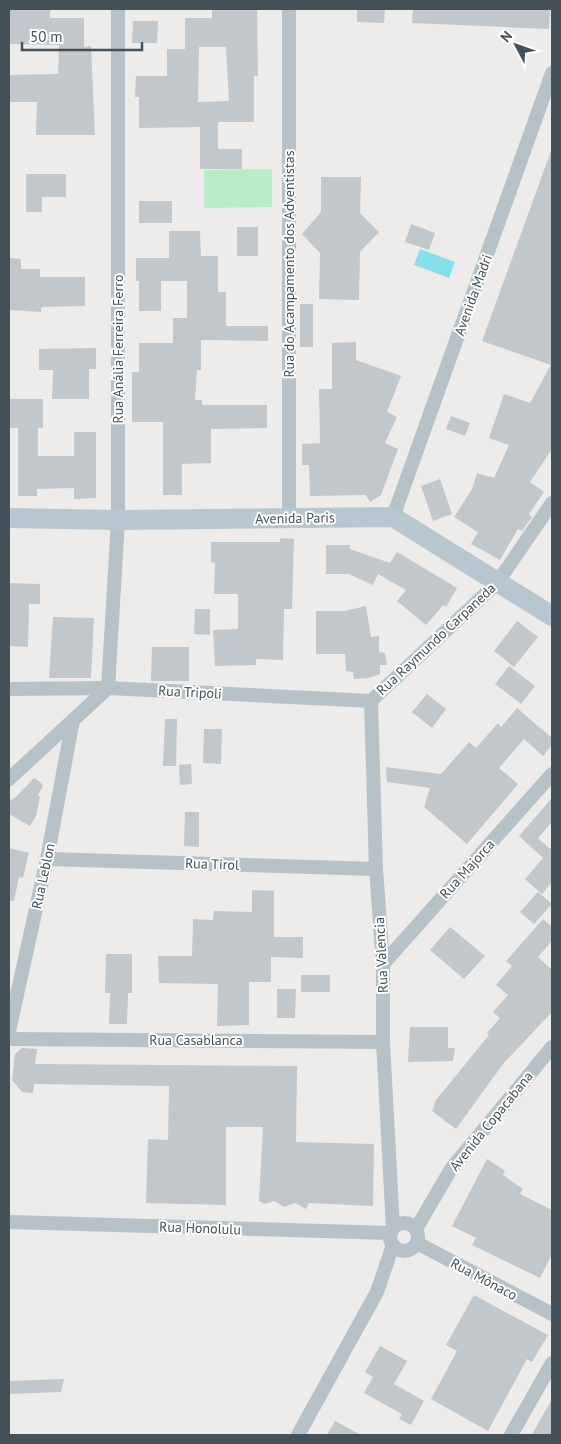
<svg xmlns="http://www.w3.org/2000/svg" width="561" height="1444" font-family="'PT Sans',sans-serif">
<rect width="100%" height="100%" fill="#eeebeb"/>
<polygon fill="#b8edc7" points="272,169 272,207 204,208 204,170"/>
<polygon fill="#85e0ea" points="420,249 455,262 449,278 414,265"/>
<g fill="#c2c7cb" fill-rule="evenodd">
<polygon points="9,9 50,9 50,18 84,18 84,47 91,46 95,135 36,135 37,102 9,102 9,75 58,74 59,45 9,44"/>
<path d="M 212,9 L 257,9 L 258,76 L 254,76 L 254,122 L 218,122 L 218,149 L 242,149 L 242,169 L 200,169 L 200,127 L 139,128 L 139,97 L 135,97 L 136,76 L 167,76 L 167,49 L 185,49 L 185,18 L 212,18 ZM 199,47 L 226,47 L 229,101 L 198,102 Z"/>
<polygon points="357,9 385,9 384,23 357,22"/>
<polygon points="413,9 550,9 549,29 412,23"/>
<polygon points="133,21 158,21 157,43 132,43"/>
<polygon points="551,151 552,449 530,482 544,492 529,514 532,517 522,531 518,529 500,560 471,544 478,532 454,517 472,489 477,473 494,478 509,445 489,438 504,394 530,403 551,365 482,341"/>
<polygon points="26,174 66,174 66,197 42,197 42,212 26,212"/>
<polygon points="321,177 361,177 360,213 379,232 360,252 359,300 319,299 320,253 302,234 321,212"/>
<rect x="139" y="201" width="33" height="22"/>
<polygon points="411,224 435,233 429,250 405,242"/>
<rect x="237" y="227" width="21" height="29"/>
<polygon points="169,231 200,231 201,256 218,256 218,292 226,292 226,326 268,326 268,341 201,340 201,370 197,370 195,400 202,400 202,405 267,405 267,428 211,429 211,463 182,464 182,495 163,495 163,422 132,422 132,372 139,372 139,343 173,343 173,318 187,318 187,281 161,281 161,311 139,311 139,281 136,281 136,258 169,258"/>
<polygon points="9,258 21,259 21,269 40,269 40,277 85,277 85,306 41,307 41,312 9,310"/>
<rect x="300" y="304" width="13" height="43"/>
<polygon points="356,342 356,360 401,376 387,412 397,417 385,443 398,449 381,495 370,502 366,495 310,496 309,465 302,465 302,444 320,443 319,389 332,389 332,343"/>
<polygon points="96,348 96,369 89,369 89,399 52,399 53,370 39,370 39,349"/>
<polygon points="9,399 43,399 43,428 38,428 38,456 74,456 74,432 96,432 96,498 74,499 74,488 37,489 37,496 18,496 18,428 9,428"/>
<polygon points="451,416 470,423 465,436 446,429"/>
<polygon points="440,479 452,514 433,521 421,486"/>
<polygon points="280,538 294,539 292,609 284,609 283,660 256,659 256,665 215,666 213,630 238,629 238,594 214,594 215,563 211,562 211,542 280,542"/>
<polygon points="326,545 350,545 350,549 390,563 397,552 457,588 446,607 443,605 426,625 397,601 406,590 378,574 373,585 349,574 326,574"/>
<polygon points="9,583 40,584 40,604 29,604 28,647 9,646"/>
<polygon points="366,606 371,637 379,636 379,652 385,653 387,665 380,665 380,674 369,678 354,679 353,672 346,671 345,654 316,654 316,611 345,611"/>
<polygon points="195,609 210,609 210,635 194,634"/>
<polygon points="53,617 94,618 91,678 49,678"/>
<polygon points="517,621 538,637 514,667 494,651"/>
<polygon points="152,647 189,647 189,681 151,681"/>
<polygon points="509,666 535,686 521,704 495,684"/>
<polygon points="427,694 446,709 432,728 412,712"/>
<polygon points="517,708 552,738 552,745 543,756 524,739 499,768 518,784 467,844 424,807 430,788 387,782 386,767 441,774 469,742 476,748 498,723 501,727"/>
<polygon points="165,719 177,719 176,766 163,766"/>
<polygon points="204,729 222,729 221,764 203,763"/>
<polygon points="191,764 192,784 180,785 179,765"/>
<polygon points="34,778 40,782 43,786 38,795 40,797 36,816 30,826 9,814 9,801 16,797"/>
<polygon points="552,798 552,822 538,838 550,849 552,847 552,882 542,894 525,879 543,858 519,836"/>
<polygon points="185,812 199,812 199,847 184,846"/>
<polygon points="9,848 29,853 23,878 19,877 14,901 9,901"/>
<polygon points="252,890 274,891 274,937 303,937 303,958 271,957 271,982 249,982 249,1025 217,1026 218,984 159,983 158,956 192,956 193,919 213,920 214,911 252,912"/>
<polygon points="538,892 552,904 534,924 520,912"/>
<polygon points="543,919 552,927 552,941 538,957 552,970 552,1012 503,1064 456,1129 432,1111 436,1100 489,1035 487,1033 500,1018 493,1012 508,995 496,985 512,966 506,961"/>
<polygon points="450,927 485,956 464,979 430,950"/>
<polygon points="106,954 132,954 132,993 128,993 127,1024 109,1024 110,993 105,993"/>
<rect x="301" y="975" width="29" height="17"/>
<polygon points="277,989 296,989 295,1018 277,1018"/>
<polygon points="410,1027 448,1027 448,1048 455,1048 453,1061 408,1062"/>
<polygon points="22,1048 37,1049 35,1064 297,1066 296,1142 374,1144 373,1206 309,1203 306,1209 295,1203 284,1207 274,1201 265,1204 259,1201 263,1127 226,1127 226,1205 146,1203 148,1139 168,1140 169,1086 34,1084 33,1093 22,1092 12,1080 15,1054"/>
<polygon points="487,1159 505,1171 503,1175 523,1189 520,1194 552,1210 552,1254 540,1278 472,1245 476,1238 452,1226"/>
<polygon points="474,1295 548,1335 532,1362 527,1359 488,1431 431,1399 457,1351 446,1345"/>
<polygon points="380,1346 407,1361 394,1384 424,1401 411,1425 399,1419 402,1414 364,1393 373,1377 365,1372"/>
<polygon points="64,1379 61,1392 9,1394 9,1381"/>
<polygon points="552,1399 552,1435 532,1435 539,1422"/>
<polygon points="335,1421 361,1435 327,1435"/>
</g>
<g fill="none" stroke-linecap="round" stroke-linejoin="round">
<g stroke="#b6c2c8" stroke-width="14">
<polyline points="393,517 552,73"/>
<polyline points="289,519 289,9"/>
<polyline points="9,689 108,688 371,701"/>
<polyline points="371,701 376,869 383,964 383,1042 393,1228"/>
<polyline points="371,701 497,583 552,503"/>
<polyline points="9,779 108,688 118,520 118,9"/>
<polyline points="47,859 376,869"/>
<polyline points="383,964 552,774"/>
<polyline points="9,1031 47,859 73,720"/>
<polyline points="9,1039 383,1042"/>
<polyline points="9,1222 391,1233"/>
<circle cx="404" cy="1237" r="14"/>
<polyline points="416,1229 451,1169 552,1047"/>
<polyline points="417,1243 552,1314"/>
<polyline points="298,1435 377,1292 393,1245"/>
<polyline points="511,1435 552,1363"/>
</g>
<polyline stroke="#b8c6d0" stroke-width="20" points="9,518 118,520 393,517 552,616"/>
</g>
<g text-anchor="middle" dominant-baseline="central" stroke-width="4" stroke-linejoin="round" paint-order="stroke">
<g font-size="14" fill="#445158" stroke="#fff">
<text transform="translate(289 264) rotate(-90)">Rua do Acampamento dos Adventistas</text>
<text transform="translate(473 295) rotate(-70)">Avenida Madri</text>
<text transform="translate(118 349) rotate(-90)">Rua Anália Ferreira Ferro</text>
<text transform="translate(295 518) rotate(-1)">Avenida Paris</text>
<text transform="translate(436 639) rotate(-43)">Rua Raymundo Carpaneda</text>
<text transform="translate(190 692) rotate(3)">Rua Tripoli</text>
<text transform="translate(212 864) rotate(2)">Rua Tirol</text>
<text transform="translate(467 869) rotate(-48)">Rua Majorca</text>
<text transform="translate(43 876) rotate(-78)">Rua Leblon</text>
<text transform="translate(381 955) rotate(-93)">Rua Valencia</text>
<text x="196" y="1040">Rua Casablanca</text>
<text transform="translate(491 1121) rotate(-51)">Avenida Copacabana</text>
<text transform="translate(200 1228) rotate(2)">Rua Honolulu</text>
<text transform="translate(484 1279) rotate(28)">Rua Mônaco</text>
</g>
</g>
<rect width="561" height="1444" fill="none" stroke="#445158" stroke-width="20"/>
<g transform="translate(516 45) rotate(311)" stroke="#ffffff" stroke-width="4" paint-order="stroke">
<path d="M0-4L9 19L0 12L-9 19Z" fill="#445158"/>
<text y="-8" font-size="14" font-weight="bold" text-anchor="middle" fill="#445158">N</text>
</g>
<path d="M22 42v8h120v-8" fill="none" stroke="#445158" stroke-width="2.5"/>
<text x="30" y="42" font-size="15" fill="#445158" stroke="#ffffff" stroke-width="4" paint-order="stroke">50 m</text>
</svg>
